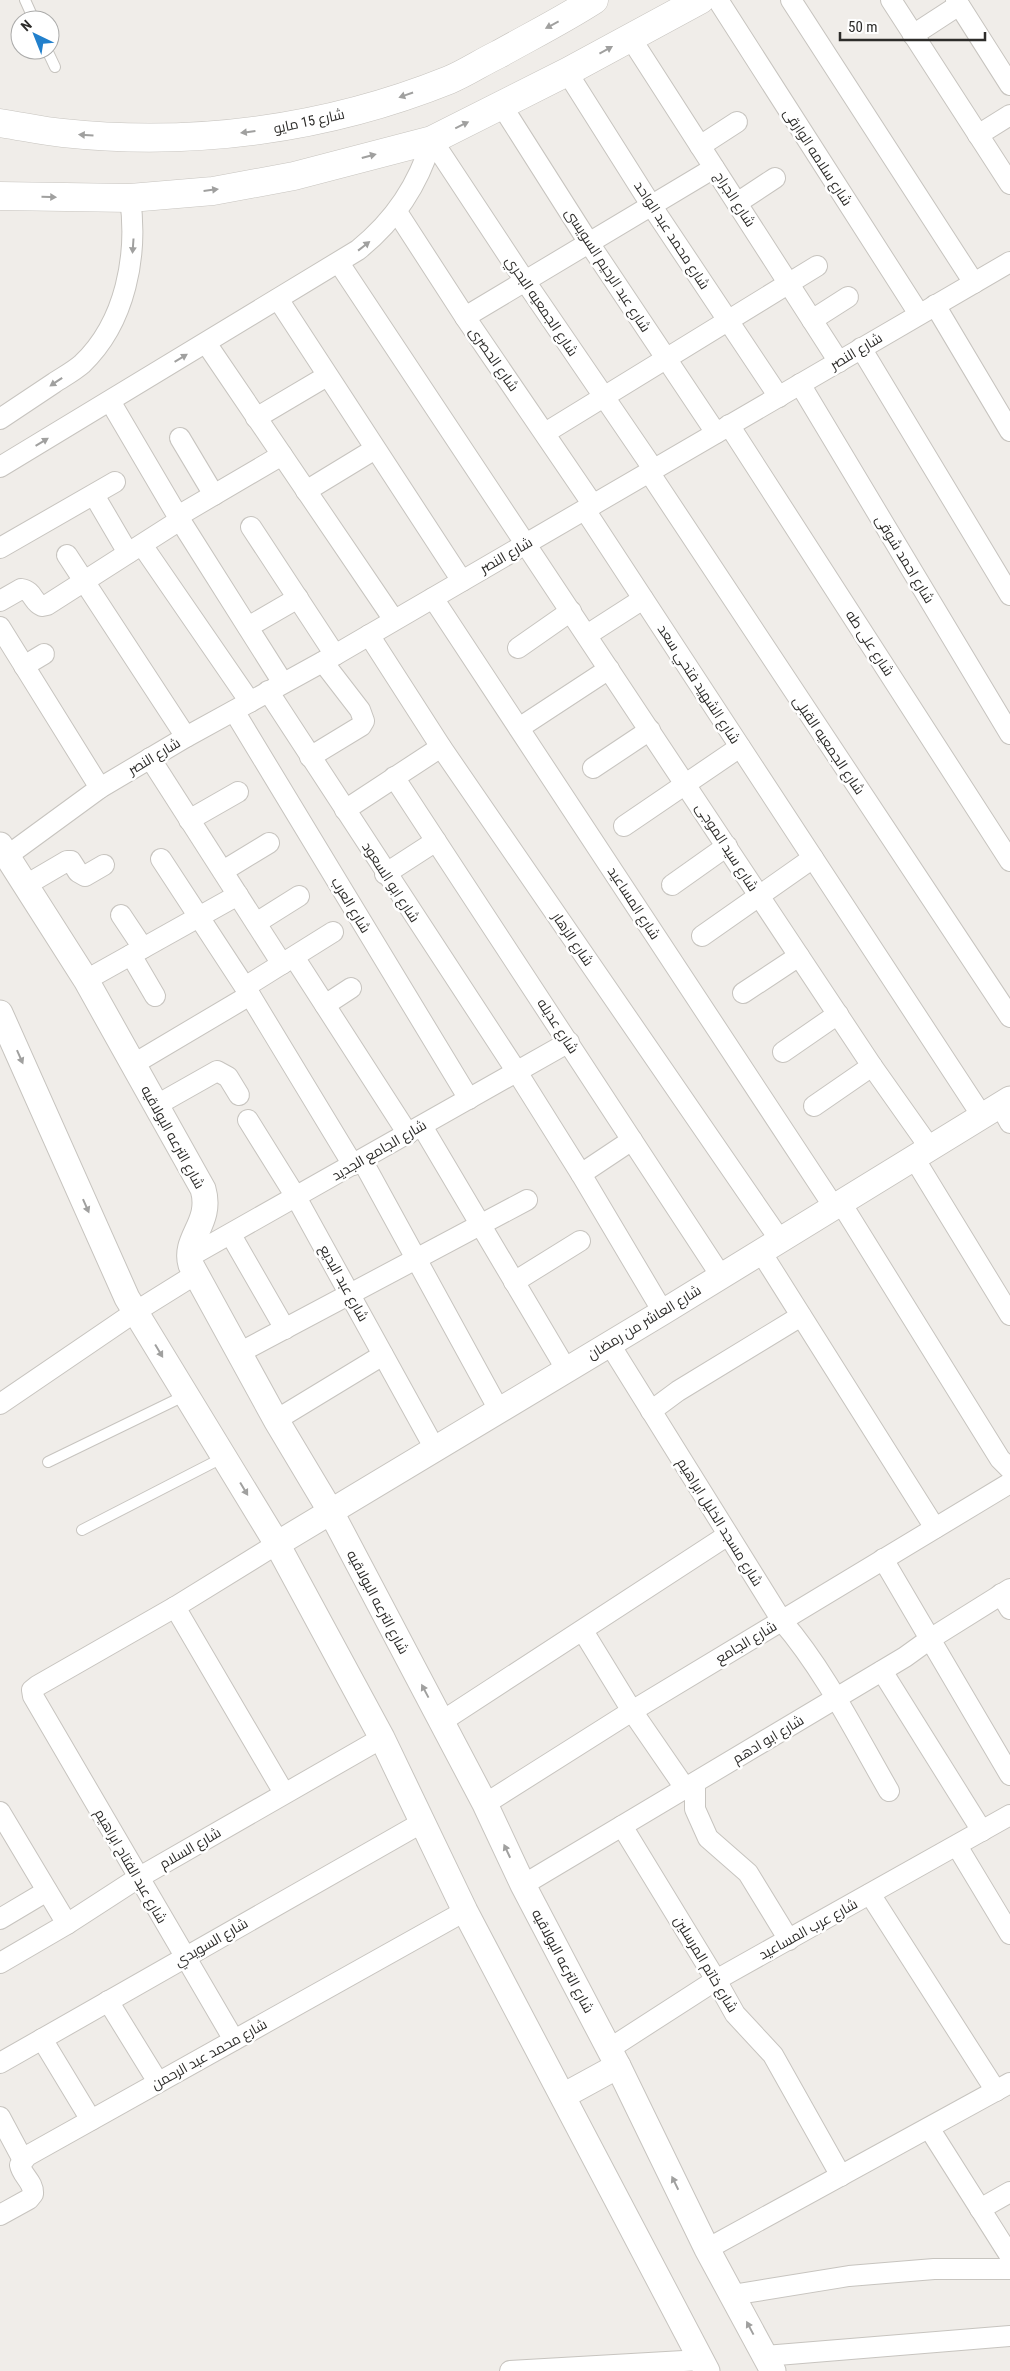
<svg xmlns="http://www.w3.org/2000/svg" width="1010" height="2371" font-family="'Roboto Condensed',Cairo,sans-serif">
<rect width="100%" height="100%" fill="#f0ede9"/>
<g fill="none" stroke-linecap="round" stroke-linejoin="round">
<defs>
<g id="service">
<polyline points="25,0 34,20"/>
<polyline points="47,50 55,67"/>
<polyline points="48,1462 186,1395"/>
<polyline points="82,1530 224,1457"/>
</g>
<g id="minor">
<polyline points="718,0 919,314"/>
<polyline points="791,0 974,283"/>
<polyline points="891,0 1010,184"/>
<polyline points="956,0 1010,85"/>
<polyline points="913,35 959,5"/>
<polyline points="630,37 839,362"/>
<polyline points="567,72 651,205 779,397"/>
<polyline points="502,106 589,243 716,433"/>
<polyline points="978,135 1010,115"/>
<polyline points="432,140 525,281 654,470"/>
<polyline points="700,146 737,122"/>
<polyline points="737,203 775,178"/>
<polyline points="397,212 465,317 593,505"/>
<polyline points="339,263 872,1066 930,1148"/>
<polyline points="278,299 462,581"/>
<polyline points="935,305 1010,431"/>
<polyline points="465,317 714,168"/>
<polyline points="812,320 848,297"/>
<polyline points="206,343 394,620"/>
<polyline points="861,348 1010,595"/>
<polyline points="800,384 1010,734"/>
<polyline points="110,401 180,520 283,683"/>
<polyline points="256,418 327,376"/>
<path d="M 0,419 C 18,407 36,395 54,383 C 63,377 74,371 82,364 C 126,322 138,255 130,198"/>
<polyline points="729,425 1010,861"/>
<polyline points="545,433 817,266"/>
<polyline points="180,438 214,495"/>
<path d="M 0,467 L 358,250 C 395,220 418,185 432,140"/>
<polyline points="649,472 1010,1017"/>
<polyline points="306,491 375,449"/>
<polyline points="94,495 128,553"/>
<polyline points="585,510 982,1116"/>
<polyline points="178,516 282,455"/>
<polyline points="251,527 335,655"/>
<polyline points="142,545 250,702"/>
<polyline points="0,548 115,482"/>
<polyline points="67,555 186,737"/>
<polyline points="433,598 834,1207"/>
<path d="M 0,601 L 21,589 C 34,591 32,602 42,606 L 47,605 L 180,520"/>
<polyline points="0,627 100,788"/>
<polyline points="248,627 298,598"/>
<polyline points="369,635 441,747 780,1240"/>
<polyline points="587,635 643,599"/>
<polyline points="518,648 571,611"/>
<polyline points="24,666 44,654"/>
<polyline points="268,691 517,1072 581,1174 663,1312"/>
<polyline points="234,711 469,1099"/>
<polyline points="519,728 609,669"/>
<polyline points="310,757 361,726 364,721 360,710 323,662"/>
<polyline points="150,758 282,964"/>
<polyline points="593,768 650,730"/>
<polyline points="394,777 721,1276"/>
<polyline points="345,810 441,747"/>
<polyline points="189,820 238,792"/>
<polyline points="624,826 740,747"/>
<polyline points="7,856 100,788 186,737 335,655 1010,262"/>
<polyline points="161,859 250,995 353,1165"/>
<polyline points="223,871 269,843"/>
<polyline points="385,874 436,841"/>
<polyline points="26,885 67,861 71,861 78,872 85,876 104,865"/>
<polyline points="672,885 727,846"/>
<polyline points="121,915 143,948"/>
<polyline points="256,923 299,896"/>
<polyline points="702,936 813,858"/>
<polyline points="131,955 155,996"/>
<polyline points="294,957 408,1134"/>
<polyline points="86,980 238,895"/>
<polyline points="245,987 333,932"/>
<polyline points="743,993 799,956"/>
<polyline points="325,1005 351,988"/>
<polyline points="783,1052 838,1014"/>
<polyline points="132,1065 250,995"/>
<polyline points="1000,1105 1010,1123"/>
<polyline points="155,1106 217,1071 228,1077 239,1095"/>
<polyline points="814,1106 872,1066"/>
<polyline points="248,1120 296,1197 435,1449"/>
<polyline points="422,1126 566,1369"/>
<polyline points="914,1158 1010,1315"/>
<polyline points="362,1160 499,1410"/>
<polyline points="581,1174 632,1140"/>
<polyline points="841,1203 1000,1459 1010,1469"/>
<polyline points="231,1235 285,1329"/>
<polyline points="761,1252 935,1528"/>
<polyline points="189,1257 569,1042"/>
<polyline points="514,1282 580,1241"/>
<path d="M 609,1343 L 782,1621 C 825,1671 856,1734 889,1791"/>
<polyline points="239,1353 527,1200"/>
<polyline points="0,1404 135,1312 196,1274"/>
<polyline points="651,1411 678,1391 801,1316"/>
<polyline points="276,1420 383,1355"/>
<polyline points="883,1559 1010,1775"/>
<polyline points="1001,1594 1010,1609"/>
<polyline points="175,1607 284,1793"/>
<polyline points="583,1631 632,1711 685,1788"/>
<polyline points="882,1671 982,1831"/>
<polyline points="441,1722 728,1535"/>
<polyline points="695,1783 695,1809 708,1838 748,1873 789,1940"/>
<polyline points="485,1804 632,1711 1010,1483"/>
<polyline points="0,1812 67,1924"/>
<polyline points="622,1826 716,1980 735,2014 773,2055 841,2176"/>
<polyline points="957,1846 1010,1934"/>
<polyline points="523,1885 905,1657 930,1639 1010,1589"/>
<polyline points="870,1894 996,2091"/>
<polyline points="0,1919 47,1891"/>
<polyline points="0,1963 67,1924 138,1878 382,1738"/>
<polyline points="108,2001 158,2082"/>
<polyline points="42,2039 91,2120"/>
<polyline points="234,2040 33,1696 32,1690 37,1686 175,1607 277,1544"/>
<polyline points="609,2049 716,1980 1010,1815"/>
<polyline points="0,2063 423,1822"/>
<polyline points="0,2117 23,2160"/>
<polyline points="929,2128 1010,2256"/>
<polyline points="980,2209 1010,2192"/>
<path d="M 0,2215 L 29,2199 L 33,2194 C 34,2182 22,2176 20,2165 L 27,2156 L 465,1911"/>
<polyline points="707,2249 1010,2083"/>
<polyline points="732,2295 849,2276 934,2269 1010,2269"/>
<polyline points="765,2356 1010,2336"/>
<polyline points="510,2371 701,2360"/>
</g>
<g id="tertiary">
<path d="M 0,845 L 86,980 L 203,1189 C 213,1223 183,1238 191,1265 L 276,1420 L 331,1512 L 485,1804 L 523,1885 L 618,2066 L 707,2249 L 773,2371"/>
<polyline points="0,1013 127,1298 277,1544 382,1738 465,1911 707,2371"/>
<polyline points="277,1544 663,1312 1010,1099"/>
<polyline points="563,2096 618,2066"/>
</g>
<g id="secondary">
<path d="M 0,123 C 21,126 42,131 63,133 C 194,147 327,129 449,80 C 466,73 482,62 499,54 C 531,36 563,20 594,0"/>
<polyline points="0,196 130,198 213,191 294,176 432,140 567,72 700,0"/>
</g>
</defs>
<use href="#service" stroke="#c7c4bf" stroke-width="12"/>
<use href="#minor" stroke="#c7c4bf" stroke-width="22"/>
<use href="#tertiary" stroke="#c7c4bf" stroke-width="27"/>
<use href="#secondary" stroke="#c7c4bf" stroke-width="29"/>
<use href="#service" stroke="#fff" stroke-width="10"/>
<use href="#minor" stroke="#fff" stroke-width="20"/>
<use href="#tertiary" stroke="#fff" stroke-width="25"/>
<use href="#secondary" stroke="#fff" stroke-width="28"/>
</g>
<defs><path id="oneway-solid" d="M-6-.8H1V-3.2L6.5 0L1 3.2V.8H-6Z" transform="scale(1.25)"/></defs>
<g fill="#a0a09f">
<use href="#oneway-solid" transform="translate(552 25) rotate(152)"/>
<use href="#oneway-solid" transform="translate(606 50) rotate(-29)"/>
<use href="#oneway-solid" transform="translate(406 95) rotate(161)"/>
<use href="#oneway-solid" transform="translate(462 125) rotate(-26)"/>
<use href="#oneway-solid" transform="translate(248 132) rotate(173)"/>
<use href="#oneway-solid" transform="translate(86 135) rotate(-177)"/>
<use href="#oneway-solid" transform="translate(369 156) rotate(-15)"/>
<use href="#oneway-solid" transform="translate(211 190) rotate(-7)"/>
<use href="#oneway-solid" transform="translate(49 197) rotate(1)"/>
<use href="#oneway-solid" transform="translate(133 246) rotate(94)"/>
<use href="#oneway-solid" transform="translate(364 246) rotate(-38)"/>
<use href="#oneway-solid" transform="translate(181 358) rotate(-31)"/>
<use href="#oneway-solid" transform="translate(56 382) rotate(146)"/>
<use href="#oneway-solid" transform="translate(42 442) rotate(-31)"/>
<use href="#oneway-solid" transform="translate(20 1057) rotate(66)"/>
<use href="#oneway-solid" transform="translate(86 1206) rotate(66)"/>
<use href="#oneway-solid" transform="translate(159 1351) rotate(59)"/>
<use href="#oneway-solid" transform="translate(244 1489) rotate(59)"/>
<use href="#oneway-solid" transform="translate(425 1691) rotate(-118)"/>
<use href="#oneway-solid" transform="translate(507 1851) rotate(-115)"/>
<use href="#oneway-solid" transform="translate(675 2183) rotate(-116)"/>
<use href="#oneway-solid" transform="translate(750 2328) rotate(-118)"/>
</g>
<g text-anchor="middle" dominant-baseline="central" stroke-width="5" stroke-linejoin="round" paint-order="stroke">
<g font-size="14" fill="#2d2c2a" stroke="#fff">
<text transform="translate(309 121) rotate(-12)">شارع 15 مايو</text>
<text transform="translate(818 157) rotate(57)">شارع سلامه الوارقى</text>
<text transform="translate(735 199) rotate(57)">شارع الجراج</text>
<text transform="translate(672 235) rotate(57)">شارع محمد عبد الواحد</text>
<text transform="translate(608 270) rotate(57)">شارع عبد الرحيم السويسى</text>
<text transform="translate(542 306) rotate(56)">شارع الجمعيه البحري</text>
<text transform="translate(856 351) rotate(-31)">شارع النصر</text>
<text transform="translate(494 359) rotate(55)">شارع الحصرى</text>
<text transform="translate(506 555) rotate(-30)">شارع النصر</text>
<text transform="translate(905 559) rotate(59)">شارع احمد شوقى</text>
<text transform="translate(870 643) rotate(57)">شارع على طه</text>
<text transform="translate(699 684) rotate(57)">شارع الشهيد فتحي سعد</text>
<text transform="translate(829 745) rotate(56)">شارع الجمعيه القبلى</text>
<text transform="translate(154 756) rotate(-31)">شارع النصر</text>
<text transform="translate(727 847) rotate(57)">شارع سيد الموجى</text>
<text transform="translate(391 882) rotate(57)">شارع ابو السعود</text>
<text transform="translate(634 903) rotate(57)">شارع المساعيد</text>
<text transform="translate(351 905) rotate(59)">شارع العرب</text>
<text transform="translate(573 939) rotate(56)">شارع الزهار</text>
<text transform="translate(558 1026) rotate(57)">شارع عديله</text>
<text transform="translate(173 1137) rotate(61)">شارع الترعه البولاقيه</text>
<text transform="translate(379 1150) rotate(-30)">شارع الجامع الجديد</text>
<text transform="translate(344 1283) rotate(61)">شارع عبد البديع</text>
<text transform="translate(644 1322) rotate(-31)">شارع العاشر من رمضان</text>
<text transform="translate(720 1522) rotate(58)">شارع مسجد الخليل ابراهيم</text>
<text transform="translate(378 1602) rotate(62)">شارع الترعه البولاقيه</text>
<text transform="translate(746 1642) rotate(-31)">شارع الجامع</text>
<text transform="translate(768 1739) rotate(-31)">شارع ابو ادهم</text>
<text transform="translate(190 1848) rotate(-30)">شارع السلام</text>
<text transform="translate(131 1866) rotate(60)">شارع عبد الفتاح ابراهيم</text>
<text transform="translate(808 1929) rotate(-29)">شارع عرب المساعيد</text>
<text transform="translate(211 1942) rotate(-30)">شارع السويدي</text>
<text transform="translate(563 1961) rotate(62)">شارع الترعه البولاقيه</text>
<text transform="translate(706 1964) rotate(59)">شارع خاتم المرسلين</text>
<text transform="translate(209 2054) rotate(-29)">شارع محمد عبد الرحمن</text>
</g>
</g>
<g transform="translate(35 35) rotate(317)"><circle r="24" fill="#ffffff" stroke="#ababaa"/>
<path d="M0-4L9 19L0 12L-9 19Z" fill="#2280cc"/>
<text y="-8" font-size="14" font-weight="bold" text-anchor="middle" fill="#2d2c2a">N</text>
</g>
<path d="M840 32v8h145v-8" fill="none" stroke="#2d2c2a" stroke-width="2.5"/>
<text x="848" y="32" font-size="15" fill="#2d2c2a" stroke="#ffffff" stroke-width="4" paint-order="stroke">50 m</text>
</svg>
